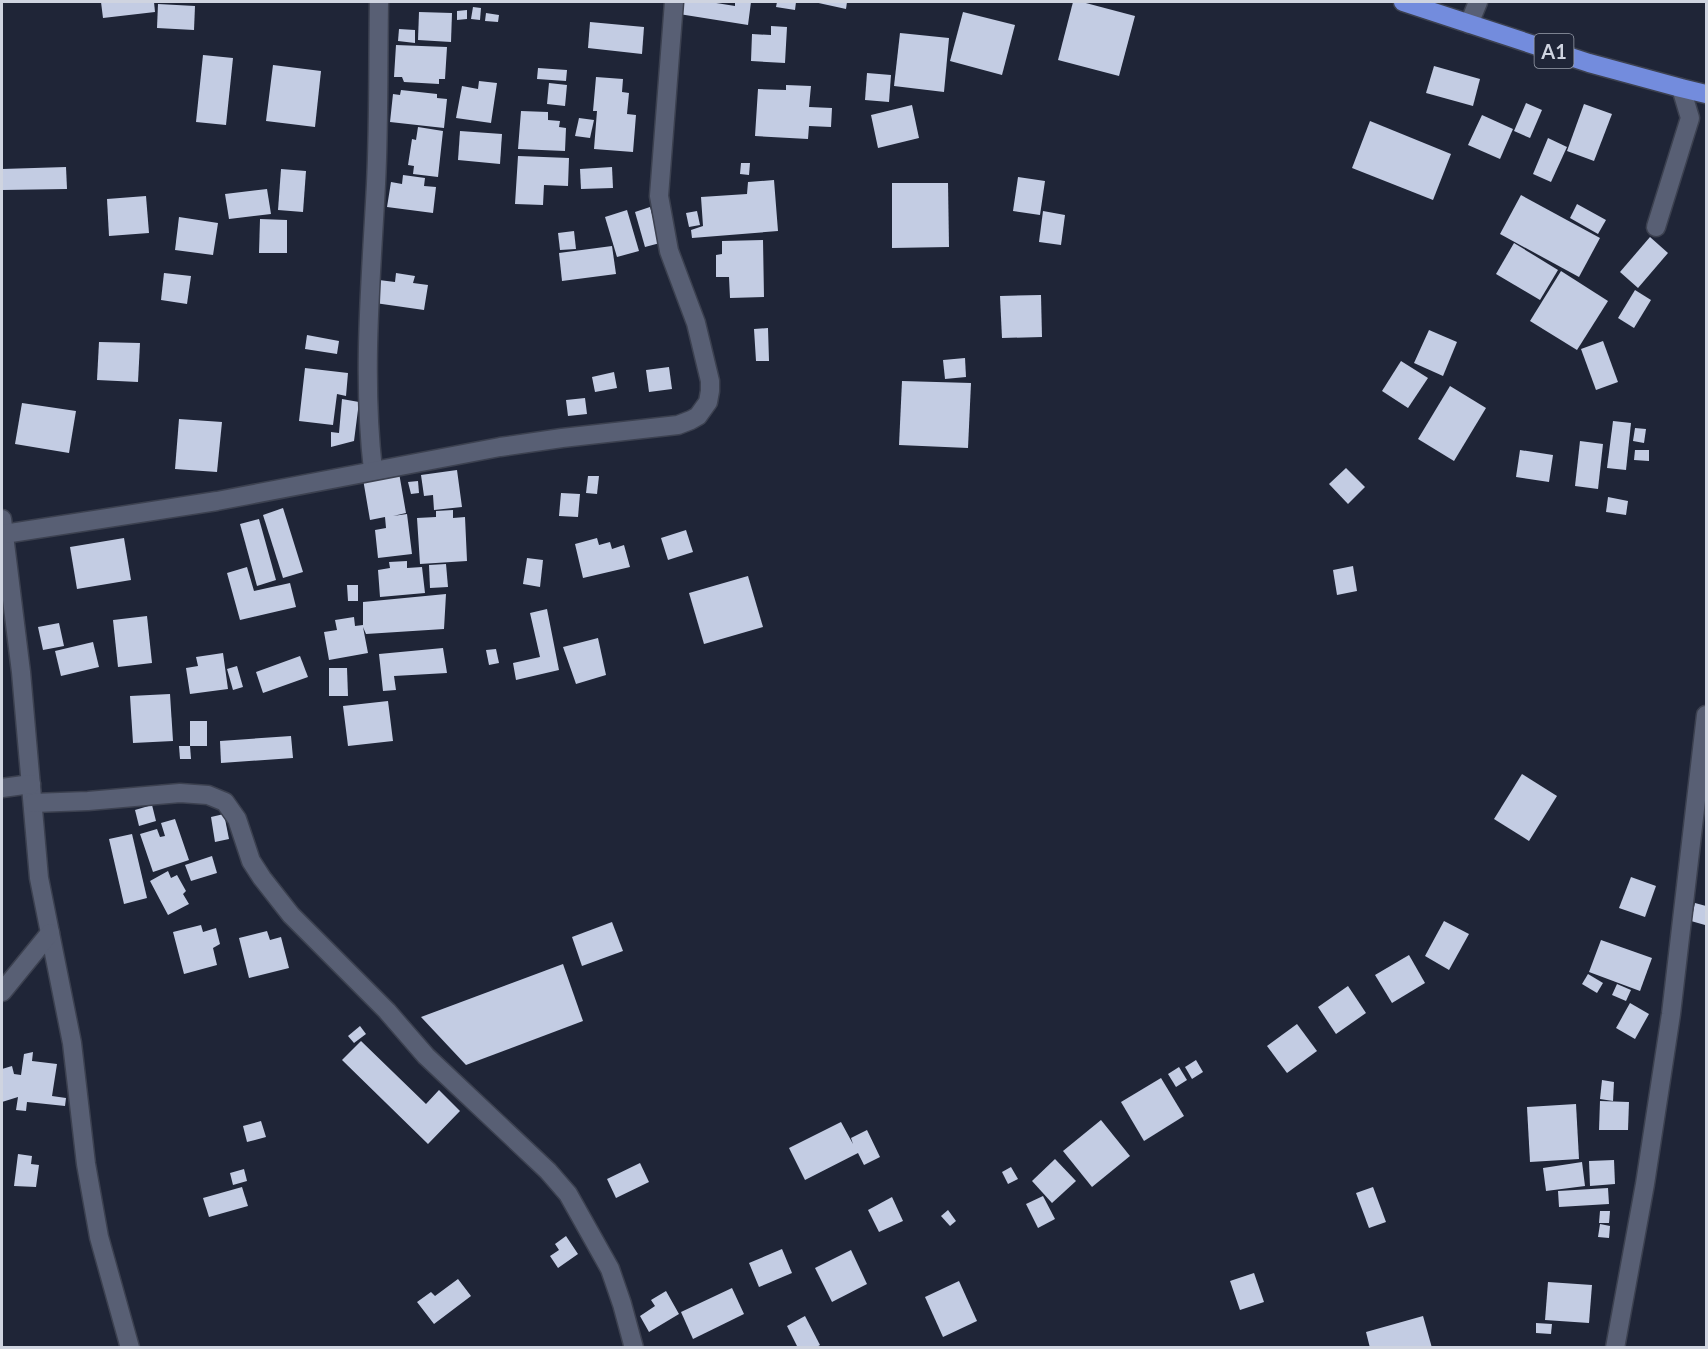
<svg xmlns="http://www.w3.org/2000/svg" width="1708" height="1349" font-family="Lato,sans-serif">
<rect width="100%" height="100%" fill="#1f2537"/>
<g fill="#c3cce3">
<polygon points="101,2 154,2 155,12 103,18"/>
<polygon points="681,2 710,2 735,6 735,2 751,2 748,25 679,14"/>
<polygon points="777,2 796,2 795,10 776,7"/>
<polygon points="814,2 847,2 846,9"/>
<polygon points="1073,2 1082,2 1135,16 1119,76 1058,60"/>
<polygon points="158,4 195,6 194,30 157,28"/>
<polygon points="473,7 481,8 480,20 471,19"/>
<polygon points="467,10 467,19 457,20 457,11"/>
<polygon points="419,12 452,13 451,42 418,40"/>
<polygon points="963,12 1015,25 1002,75 950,61"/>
<polygon points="486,13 499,15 498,22 485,21"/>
<polygon points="590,22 644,27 642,54 588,48"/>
<polygon points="771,26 787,27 785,63 751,61 752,34 771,35"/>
<polygon points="399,29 415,30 415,43 398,41"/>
<polygon points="900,33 949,38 944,92 894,86"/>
<polygon points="396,45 447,47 445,79 439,79 439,84 404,82 402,77 394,77"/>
<polygon points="203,55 233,58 226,125 196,122"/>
<polygon points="273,65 321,71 315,127 266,121"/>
<polygon points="1434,66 1480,79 1473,106 1426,93"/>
<polygon points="538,68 567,70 566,81 537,79"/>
<polygon points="867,73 891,75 889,102 865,100"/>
<polygon points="596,77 623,79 622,92 629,93 627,114 636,115 633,152 594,149 597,111 593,111"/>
<polygon points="479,81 497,83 491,123 456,118 462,86 478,89"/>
<polygon points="549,83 567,85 565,106 547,104"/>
<polygon points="786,85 811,86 809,107 832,108 831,127 809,126 808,139 755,136 758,89 786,90"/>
<polygon points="401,90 437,94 437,98 447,99 444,128 390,122 393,94 400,95"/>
<polygon points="1526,103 1542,110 1530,138 1514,131"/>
<polygon points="1584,104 1612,114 1594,161 1567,151"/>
<polygon points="912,105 919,138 878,148 871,115"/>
<polygon points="521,111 548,112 548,120 560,121 559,127 566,128 565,151 518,149"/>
<polygon points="1482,115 1513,129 1500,159 1468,145"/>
<polygon points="579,118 594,120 590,138 575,136"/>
<polygon points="1370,121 1451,154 1433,200 1352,168"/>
<polygon points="418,127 443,131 438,177 413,174 414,166 408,165 412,139 416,140"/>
<polygon points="460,131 502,134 500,164 458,160"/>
<polygon points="1548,138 1567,147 1551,182 1533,174"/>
<polygon points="518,156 569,158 568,186 544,185 543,205 515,204"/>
<polygon points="741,163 750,163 749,175 740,174"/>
<polygon points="66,167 67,189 2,190 2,169"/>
<polygon points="612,167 613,188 581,189 580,169"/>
<polygon points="281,169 306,171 303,212 278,210"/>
<polygon points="403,175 425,178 424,186 436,187 433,213 387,207 391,182 402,184"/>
<polygon points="1018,177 1045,181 1040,215 1013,211"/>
<polygon points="774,180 778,231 692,238 691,230 703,226 701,197 747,194 748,182"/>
<polygon points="892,183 948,183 949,247 892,248"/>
<polygon points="267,189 271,214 229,219 225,194"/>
<polygon points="1521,195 1600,238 1579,277 1500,234"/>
<polygon points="146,196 149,233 109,236 107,199"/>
<polygon points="1577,204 1606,220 1598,234 1570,218"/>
<polygon points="650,207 660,243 645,247 635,212"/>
<polygon points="627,210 639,251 617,257 605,217"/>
<polygon points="697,211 700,225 689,227 686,213"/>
<polygon points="1043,211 1065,215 1061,245 1039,242"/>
<polygon points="179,217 218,223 213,255 175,250"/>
<polygon points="260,219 287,220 287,253 259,253"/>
<polygon points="574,231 576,249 560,250 558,233"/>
<polygon points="1650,237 1668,253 1638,288 1620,272"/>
<polygon points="763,240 764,297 730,298 729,277 716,277 716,255 722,254 722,241"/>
<polygon points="1514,243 1558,270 1540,300 1496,274"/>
<polygon points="612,246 616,274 562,281 559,253"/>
<polygon points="1561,271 1608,301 1577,350 1530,321"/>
<polygon points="164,273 191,276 187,304 161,300"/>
<polygon points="396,273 415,276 413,283 428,285 424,310 375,303 379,280 395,282"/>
<polygon points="1635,290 1651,300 1634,328 1618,318"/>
<polygon points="1041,295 1042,337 1002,338 1000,296"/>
<polygon points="768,328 769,361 756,361 754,329"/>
<polygon points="1429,330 1457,342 1443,376 1414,363"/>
<polygon points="307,335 339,341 337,354 305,349"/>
<polygon points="1603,341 1618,382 1596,390 1581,349"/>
<polygon points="99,342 140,343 138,382 97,380"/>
<polygon points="965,358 966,377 945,379 943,360"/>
<polygon points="1401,361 1428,378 1408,408 1382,391"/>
<polygon points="669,367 672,389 649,392 646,370"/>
<polygon points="305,368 348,373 346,396 337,394 333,425 299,421"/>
<polygon points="614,372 617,388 595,392 592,377"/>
<polygon points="902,381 971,383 968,448 899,445"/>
<polygon points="1450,386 1486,408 1454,461 1418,439"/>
<polygon points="585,398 587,414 568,416 566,400"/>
<polygon points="342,399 359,402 354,441 331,447 331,432 339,433"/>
<polygon points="22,403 76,411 69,453 15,444"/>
<polygon points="179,419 222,422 217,472 175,469"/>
<polygon points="1613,421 1631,423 1626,470 1607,468"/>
<polygon points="1635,428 1646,429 1644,443 1633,441"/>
<polygon points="1580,441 1603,444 1598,489 1575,486"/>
<polygon points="1520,450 1553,455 1549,482 1516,477"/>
<polygon points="1635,450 1649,450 1649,461 1634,460"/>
<polygon points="398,467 406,513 393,516 407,514 412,554 378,558 375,530 386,528 385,517 370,520 363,479"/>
<polygon points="1346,468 1365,487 1348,504 1329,484"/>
<polygon points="457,470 462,507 434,510 433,495 424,496 421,475"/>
<polygon points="588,476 599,476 597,494 586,493"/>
<polygon points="418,481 419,493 411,494 408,482"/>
<polygon points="561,493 580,494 578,517 559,516"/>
<polygon points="1608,497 1628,501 1626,515 1606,512"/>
<polygon points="283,508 303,572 283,578 263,515"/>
<polygon points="453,510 453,518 465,517 467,561 420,564 417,518 436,517 436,511"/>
<polygon points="259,519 276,580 257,586 240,524"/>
<polygon points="686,530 693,552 668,560 661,538"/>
<polygon points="124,538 131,580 77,589 70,547"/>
<polygon points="597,538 599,545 610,542 612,549 624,545 630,567 583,578 575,544"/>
<polygon points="527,558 543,560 540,587 523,584"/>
<polygon points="407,561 407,568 422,567 425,593 380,597 378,570 390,568 389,562"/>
<polygon points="446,564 448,587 430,588 429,565"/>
<polygon points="1353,566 1357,591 1337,595 1333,570"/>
<polygon points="247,567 254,591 290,583 296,607 240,620 227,573"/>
<polygon points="748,576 763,627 704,644 689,593"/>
<polygon points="347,585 358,585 358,601 348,601"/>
<polygon points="446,594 444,629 366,634 363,627 368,653 329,660 324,632 337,630 335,620 354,617 355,626 363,625 363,602"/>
<polygon points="547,609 559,670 516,680 513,663 540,657 530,613"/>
<polygon points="147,616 152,663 118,667 113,620"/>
<polygon points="59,623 64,646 43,650 38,627"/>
<polygon points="598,638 606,675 576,684 563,647"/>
<polygon points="93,642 99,667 61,676 55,651"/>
<polygon points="443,648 447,673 394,676 396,690 383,691 379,654"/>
<polygon points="496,649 499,663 489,665 486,650"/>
<polygon points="223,653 228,689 190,694 186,668 198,666 196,657"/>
<polygon points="300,656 308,677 263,693 256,672"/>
<polygon points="237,666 243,687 233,690 227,669"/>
<polygon points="329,668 347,668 348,696 329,696"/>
<polygon points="170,694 173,741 133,743 130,696"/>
<polygon points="388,701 393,741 348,746 343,706"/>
<rect x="190" y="721" width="17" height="25"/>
<polygon points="291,736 293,758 221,763 220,741"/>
<polygon points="179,746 190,746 191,759 180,759"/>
<polygon points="1522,774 1557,796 1529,841 1494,819"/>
<polygon points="152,805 156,821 139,826 135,810"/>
<polygon points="224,814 229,839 215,842 211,817"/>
<polygon points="175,819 189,860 153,872 140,834 157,829 160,837 165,836 161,823"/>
<polygon points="132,834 147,898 124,904 109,839"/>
<polygon points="212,856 217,873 191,881 185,865"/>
<polygon points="168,871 171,878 177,875 186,891 183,894 189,904 168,915 150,881"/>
<polygon points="1631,877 1656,886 1645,917 1619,908"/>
<polygon points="1695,903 1706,906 1705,925 1691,921"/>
<polygon points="1444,921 1469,934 1449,970 1425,956"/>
<polygon points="612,922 623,951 582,966 572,937"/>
<polygon points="201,925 203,932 216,928 220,944 213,948 217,965 184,974 173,932"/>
<polygon points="267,931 270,940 281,937 289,968 249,978 239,938"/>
<polygon points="1601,940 1652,958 1640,991 1589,972"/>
<polygon points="1409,955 1425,983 1392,1003 1375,975"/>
<polygon points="563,964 583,1021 466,1065 421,1017"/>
<polygon points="1588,974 1603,983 1597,993 1582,984"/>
<polygon points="1617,984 1631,990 1626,1001 1612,995"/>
<polygon points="1348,986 1366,1013 1336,1034 1318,1007"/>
<polygon points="1630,1003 1649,1014 1635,1039 1616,1028"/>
<polygon points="1297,1024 1317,1051 1287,1073 1267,1046"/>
<polygon points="360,1026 366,1034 354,1043 348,1036"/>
<polygon points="361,1041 426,1104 439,1090 460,1111 428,1144 342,1060"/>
<polygon points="33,1052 32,1061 57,1064 52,1096 66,1098 65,1106 27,1102 26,1111 16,1110 18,1097 2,1102 2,1069 12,1066 14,1074 21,1075 24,1054"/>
<polygon points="1196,1060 1203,1072 1192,1079 1185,1067"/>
<polygon points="1179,1067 1187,1080 1176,1087 1168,1074"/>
<polygon points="1161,1078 1184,1116 1144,1141 1121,1102"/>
<polygon points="1602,1080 1614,1082 1613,1101 1600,1099"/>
<polygon points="1600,1101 1629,1102 1628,1130 1599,1130"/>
<polygon points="1576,1104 1579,1159 1530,1162 1527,1107"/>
<polygon points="1101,1120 1130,1156 1092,1187 1063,1151"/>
<polygon points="261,1121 266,1137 247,1142 243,1126"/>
<polygon points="841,1122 853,1144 851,1138 867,1130 880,1157 864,1165 858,1153 805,1180 789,1148"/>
<polygon points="18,1154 32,1156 31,1164 39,1165 36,1187 14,1186"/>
<polygon points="1055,1159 1076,1181 1052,1203 1032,1181"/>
<polygon points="1614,1160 1615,1184 1590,1186 1589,1161"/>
<polygon points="1582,1162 1585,1186 1546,1191 1543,1168"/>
<polygon points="640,1163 649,1182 616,1198 607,1179"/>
<polygon points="1011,1167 1018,1179 1008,1184 1002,1172"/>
<polygon points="244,1169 247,1181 233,1185 230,1173"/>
<polygon points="242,1187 248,1206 209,1217 203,1198"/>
<polygon points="1373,1187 1386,1222 1369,1228 1356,1193"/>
<polygon points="1608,1188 1609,1204 1559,1207 1558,1191"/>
<polygon points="1043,1196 1055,1219 1038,1228 1026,1204"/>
<polygon points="892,1197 903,1221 879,1232 868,1210"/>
<polygon points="948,1210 956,1221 950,1226 941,1216"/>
<polygon points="1600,1211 1610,1211 1609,1223 1599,1223"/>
<polygon points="1600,1224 1610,1226 1609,1238 1598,1237"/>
<polygon points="566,1236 578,1254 558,1268 550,1256 559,1250 555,1244"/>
<polygon points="782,1249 792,1273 759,1287 749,1263"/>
<polygon points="851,1250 867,1284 832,1302 815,1268"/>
<polygon points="1254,1273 1264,1302 1240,1310 1230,1281"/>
<polygon points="458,1279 471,1296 434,1324 417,1302 431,1292 435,1296"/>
<polygon points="959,1281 977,1321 943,1337 925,1297"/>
<polygon points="1548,1282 1592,1285 1589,1323 1545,1320"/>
<polygon points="732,1288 744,1314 693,1339 681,1312"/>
<polygon points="666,1291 679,1314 649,1332 640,1316 655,1306 651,1300"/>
<polygon points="805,1316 820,1345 815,1348 798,1348 787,1326"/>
<polygon points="1423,1316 1432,1348 1370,1348 1366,1332"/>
<polygon points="1536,1323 1552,1324 1551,1334 1536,1333"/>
</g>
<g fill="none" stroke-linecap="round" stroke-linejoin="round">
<defs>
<g id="minor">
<polyline points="1469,24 1478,2"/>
<polyline points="1656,227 1690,118 1681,88"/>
<path d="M 373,470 C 362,375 371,279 376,184 C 379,123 378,62 379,2"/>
<polyline points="2,519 21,672 39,878 72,1043 86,1164 99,1237 130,1348"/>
<polyline points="4,534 217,501 500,447 562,438 678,425 691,420 698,416 708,402 710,391 710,381 696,323 669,251 659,196 674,2"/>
<polyline points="2,788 31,784"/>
<polyline points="33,803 88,801 180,793 208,795 225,802 237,819 251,861 262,878 291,915 387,1011 426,1056 548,1171 568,1194 610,1269 622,1304 634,1348"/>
<polyline points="2,992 50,933"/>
<polyline points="1615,1348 1645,1184 1671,1014 1706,715"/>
</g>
<polyline id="highway" points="1403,2 1589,63 1681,88 1706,94"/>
</defs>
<use href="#minor" stroke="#3c4150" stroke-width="21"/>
<use href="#highway" stroke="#3c4150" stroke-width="21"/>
<use href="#minor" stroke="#585f74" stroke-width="18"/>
<use href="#highway" stroke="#738cdd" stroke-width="18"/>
</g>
<g text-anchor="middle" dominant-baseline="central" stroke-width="6" stroke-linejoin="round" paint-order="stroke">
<rect fill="#1f2537" stroke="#9aa0ad" stroke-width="1.5" x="1534.5" y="34" width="39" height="34" rx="4.5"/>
<g font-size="20" font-weight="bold" fill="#cfd4e0">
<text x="1554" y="51">A1</text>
</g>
</g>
<rect width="1708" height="1349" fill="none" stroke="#cfd4e0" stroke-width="6"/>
</svg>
